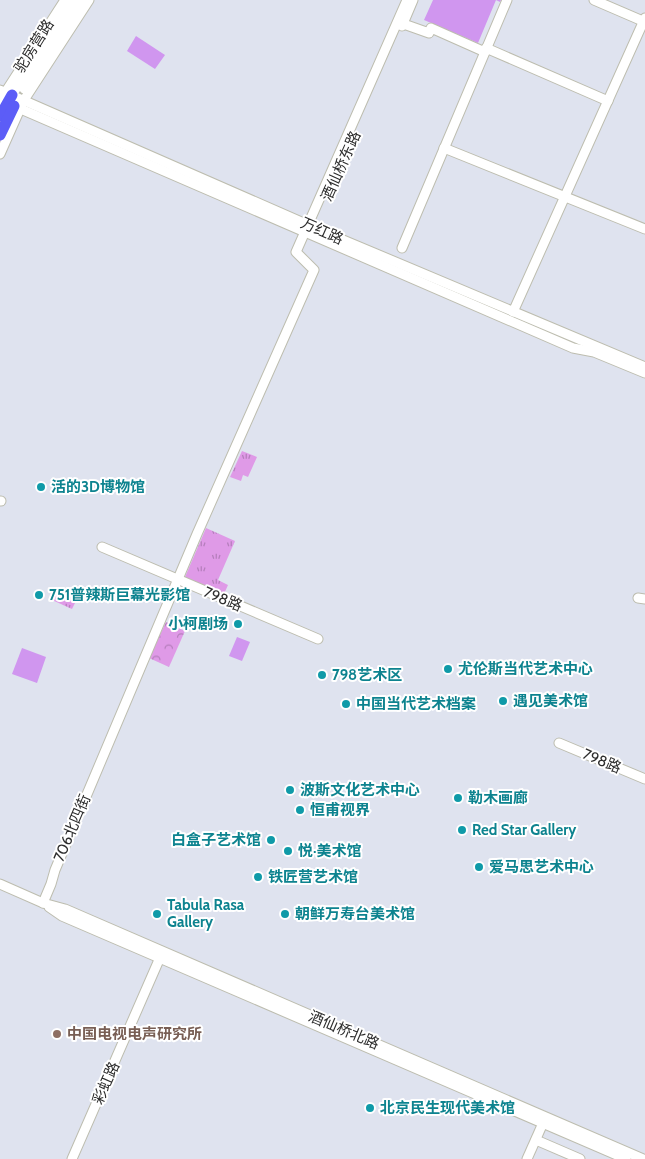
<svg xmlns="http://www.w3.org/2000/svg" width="645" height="1159" font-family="Cabin,'Noto Sans SC',sans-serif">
<defs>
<pattern id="grass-tufts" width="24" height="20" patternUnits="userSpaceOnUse" patternTransform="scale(1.25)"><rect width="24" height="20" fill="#df9ae7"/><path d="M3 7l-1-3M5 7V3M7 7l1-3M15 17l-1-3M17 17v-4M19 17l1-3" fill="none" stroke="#b57ebc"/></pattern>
<pattern id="forest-crowns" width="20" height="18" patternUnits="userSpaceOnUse" patternTransform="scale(1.25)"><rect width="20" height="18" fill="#df9ae7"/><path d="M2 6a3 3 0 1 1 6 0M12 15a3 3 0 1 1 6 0" fill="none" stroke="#b57ebc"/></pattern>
</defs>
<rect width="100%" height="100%" fill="#dfe3ef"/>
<g fill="url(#grass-tufts)">
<polygon points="242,451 257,457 248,477 243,475 241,481 230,477"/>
<polygon points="206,528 235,541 218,580 228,585 224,594 185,577"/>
<polygon points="56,590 77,599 72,609 52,600"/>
</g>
<polygon fill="url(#forest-crowns)" points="166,622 185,631 169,667 149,658"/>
<g fill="#d096ef">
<polygon points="433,0 501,0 500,2 496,0 478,43 424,20"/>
<polygon points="136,36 165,55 155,69 127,51"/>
<polygon points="237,637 250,642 242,661 229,656"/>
<polygon points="22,648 46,657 37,683 12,674"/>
</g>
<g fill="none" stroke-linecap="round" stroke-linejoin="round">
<defs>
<g id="minor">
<polyline points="594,0 645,22"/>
<polyline points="398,22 429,33 431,28 485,52"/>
<polyline points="402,26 413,0"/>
<polyline points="486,48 608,101"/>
<polyline points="24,89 81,0"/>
<polyline points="0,90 329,234 645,367"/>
<polyline points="12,95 73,0"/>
<polyline points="3,96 65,0"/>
<polyline points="0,100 573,348 594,352 645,373"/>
<polyline points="444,148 645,229"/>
<polyline points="0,154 24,100 89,0"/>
<polyline points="402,248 507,0"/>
<polyline points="513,312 645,18"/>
<polyline points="0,501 1,501"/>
<polyline points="102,547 318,639"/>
<polyline points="638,598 645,599"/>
<polyline points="559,743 645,779"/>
<polyline points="0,884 43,903 65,909 643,1159"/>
<polyline points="43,903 51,884 55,870 197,534 314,270 296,252 407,0"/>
<polyline points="49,907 62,916 626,1159"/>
<polyline points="536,1140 580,1159"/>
<polyline points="72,1159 162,953"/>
<polyline points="527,1159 543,1123"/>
</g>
<g id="major">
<polyline points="0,116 12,95"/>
<polyline points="0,135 14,106"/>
</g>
</defs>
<use href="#minor" stroke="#bdbdaf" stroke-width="11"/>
<use href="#major" stroke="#c4c4c4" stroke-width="14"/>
<use href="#minor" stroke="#fff" stroke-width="9"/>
<use href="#major" stroke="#5c5df7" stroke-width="11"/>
</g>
<g fill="#0f9aa8" stroke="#fff" stroke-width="2">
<circle cx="41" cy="487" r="5"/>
<circle cx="39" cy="595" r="5"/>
<circle cx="238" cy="624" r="5"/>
<circle cx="448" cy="669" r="5"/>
<circle cx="322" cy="675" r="5"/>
<circle cx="503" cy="701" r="5"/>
<circle cx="346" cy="704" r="5"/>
<circle cx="290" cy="790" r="5"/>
<circle cx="458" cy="798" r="5"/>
<circle cx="300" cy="810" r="5"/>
<circle cx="462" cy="830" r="5"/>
<circle cx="271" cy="840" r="5"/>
<circle cx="288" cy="851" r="5"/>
<circle cx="479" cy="867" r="5"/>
<circle cx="258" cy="877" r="5"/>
<circle cx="157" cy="914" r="5"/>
<circle cx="285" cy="914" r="5"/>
<circle cx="370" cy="1108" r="5"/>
</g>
<circle fill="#8d6e63" stroke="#fff" stroke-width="2" cx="57" cy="1034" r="5"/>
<g text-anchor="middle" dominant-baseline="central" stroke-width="4" stroke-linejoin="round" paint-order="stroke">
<g font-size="15" fill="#2d2d2d" stroke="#fff">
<text transform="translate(34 46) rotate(-58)">驼房营路</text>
<text transform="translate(341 166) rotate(-66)">酒仙桥东路</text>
<text transform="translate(322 231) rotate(24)">万红路</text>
<text transform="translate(223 599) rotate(23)">798路</text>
<text transform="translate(602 761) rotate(23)">798路</text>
<text transform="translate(72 828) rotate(-67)">706北四街</text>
<text transform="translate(344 1030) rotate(23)">酒仙桥北路</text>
<text transform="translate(106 1083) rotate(-66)">彩虹路</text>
</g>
<g font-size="15" font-weight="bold" fill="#0d838f" stroke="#fff" text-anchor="start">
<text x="51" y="487">活的3D博物馆</text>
<text x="49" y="595">751普辣斯巨幕光影馆</text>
<text x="228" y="624" text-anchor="end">小柯剧场</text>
<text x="458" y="669">尤伦斯当代艺术中心</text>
<text x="332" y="675">798艺术区</text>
<text x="513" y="701">遇见美术馆</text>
<text x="356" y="704">中国当代艺术档案</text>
<text x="300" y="790">波斯文化艺术中心</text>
<text x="468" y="798">勒木画廊</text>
<text x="310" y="810">恒甫视界</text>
<text x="472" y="830">Red Star Gallery</text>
<text x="261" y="840" text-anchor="end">白盒子艺术馆</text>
<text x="298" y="851">悦·美术馆</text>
<text x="489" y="867">爱马思艺术中心</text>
<text x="268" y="877">铁匠营艺术馆</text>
<text x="167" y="905">Tabula Rasa<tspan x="167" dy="17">Gallery</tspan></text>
<text x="295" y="914">朝鲜万寿台美术馆</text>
<text x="380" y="1108">北京民生现代美术馆</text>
</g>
<g font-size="15" font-weight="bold" fill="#785e54" stroke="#fff" text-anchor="start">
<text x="67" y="1034">中国电视电声研究所</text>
</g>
</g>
</svg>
